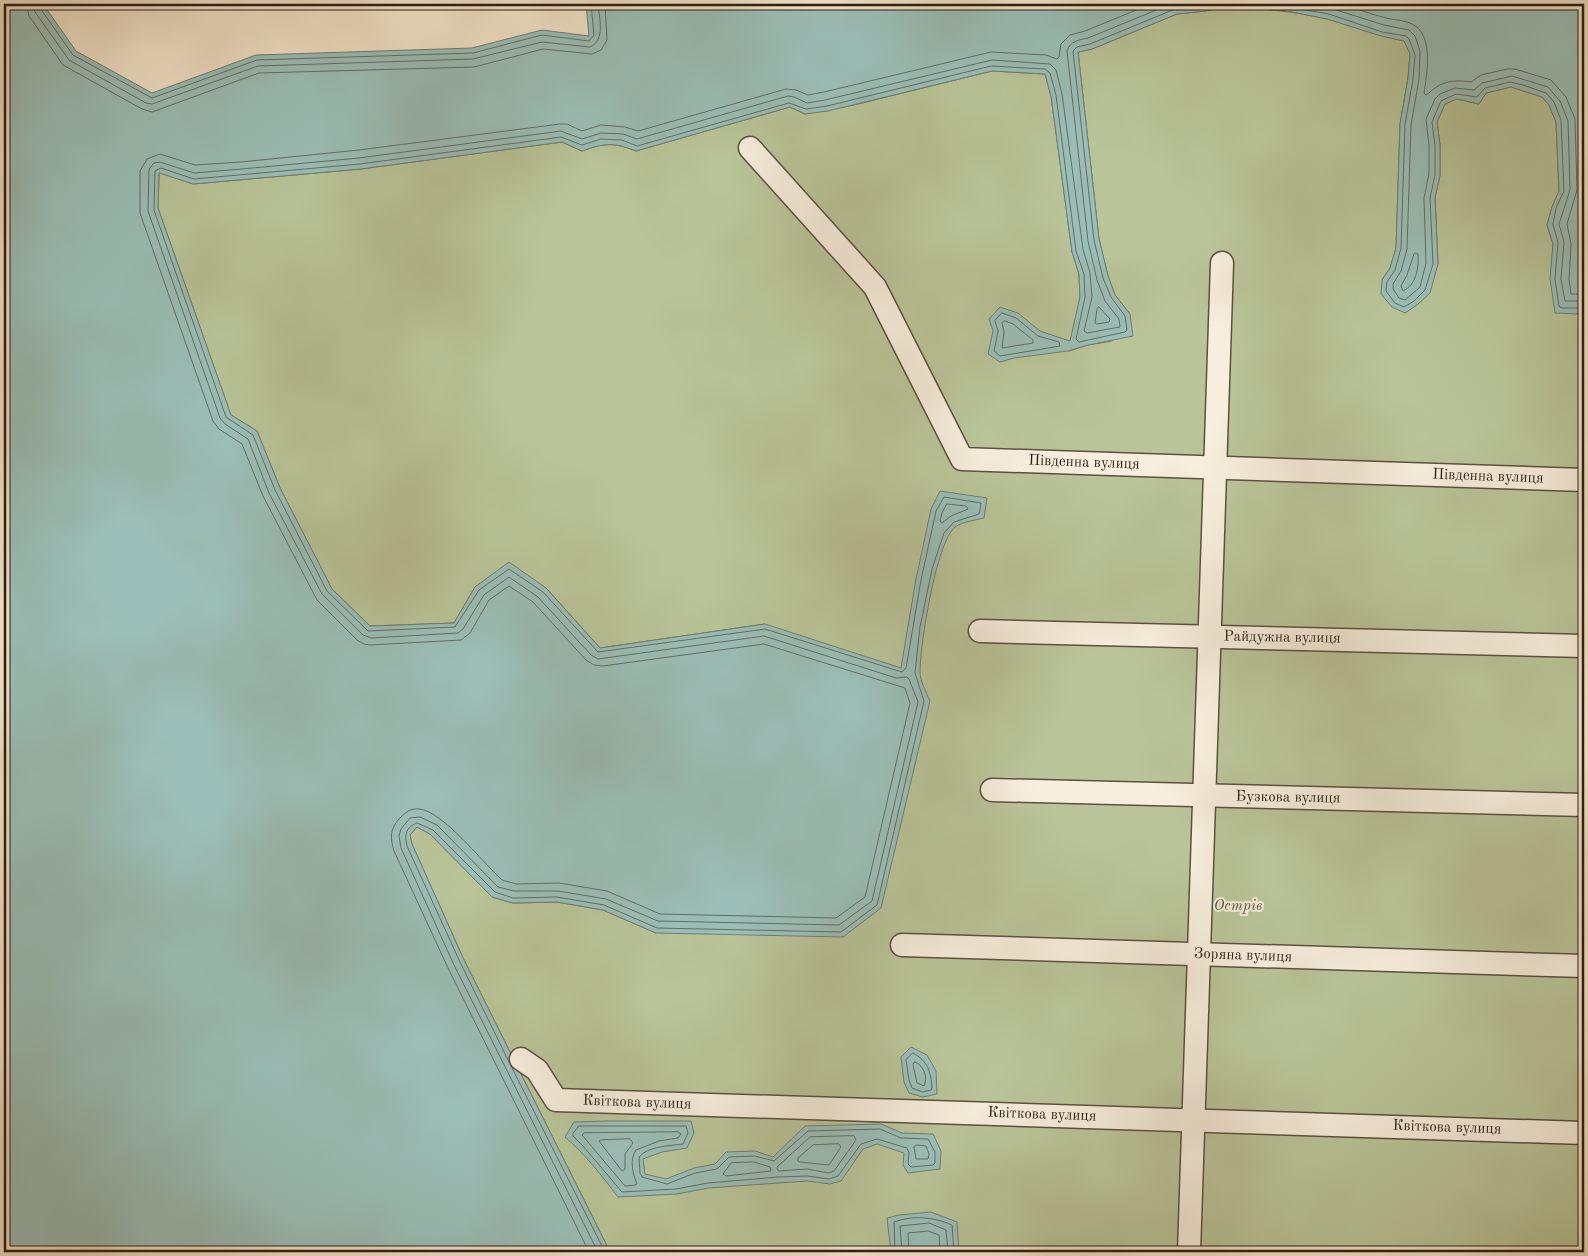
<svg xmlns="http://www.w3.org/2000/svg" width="1588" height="1256" font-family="'Old Standard TT',serif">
<rect width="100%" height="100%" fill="#f3e5cb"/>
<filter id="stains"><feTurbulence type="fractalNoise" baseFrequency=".004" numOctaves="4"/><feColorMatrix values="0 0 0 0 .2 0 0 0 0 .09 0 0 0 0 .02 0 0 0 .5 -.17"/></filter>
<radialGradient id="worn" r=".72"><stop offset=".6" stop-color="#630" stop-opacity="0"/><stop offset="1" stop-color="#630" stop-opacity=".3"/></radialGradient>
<path fill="#b9c599" stroke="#727156" d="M 1228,6 C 1261,9 1295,11 1327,19 C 1353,26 1378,36 1405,41 L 1410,54 L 1408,78 L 1400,124 L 1396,248 L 1390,268 L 1382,280 L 1438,264 L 1435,198 L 1440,175 L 1440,145 L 1437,122 L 1445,104 L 1457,99 L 1479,104 L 1486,93 L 1511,87 L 1542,97 L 1549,105 L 1556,122 L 1559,191 L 1552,207 L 1547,225 L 1553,244 L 1552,258 L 1580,314 L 1584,312 L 1584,1252 L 610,1252 L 464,960 L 412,844 L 410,835 L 417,827 L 430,834 L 492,897 L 513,903 L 557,902 L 603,910 L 656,933 L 765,624 L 600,648 L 546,588 L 475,587 L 454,623 L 370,626 L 332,589 L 280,488 L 257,431 L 231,415 L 158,208 L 159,172 L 193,184 L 361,169 L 562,142 L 582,151 C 604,143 614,142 636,151 L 790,107 L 805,114 L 854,105 L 992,71 L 1045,74 L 1051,96 L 1072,252 L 1079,274 L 1080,297 L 1069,351 L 1088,345 L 1112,341 L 1130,314 L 1115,295 L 1108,276 L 1099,239 L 1078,52 L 1092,49 L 1177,14 L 1206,11 Z"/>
<g fill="#9bbfb8" stroke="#6e7e76">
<path d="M 4,4 L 43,4 L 76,51 L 152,93 L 256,55 L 472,48 L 542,30 L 589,36 L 586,4 L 1584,4 L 1584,312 L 1580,314 L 1555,313 L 1550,279 L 1553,244 L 1547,225 L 1552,207 L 1559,191 L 1556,122 L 1549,105 L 1542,97 L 1511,87 L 1486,93 L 1479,104 L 1457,99 L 1445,104 L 1437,122 L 1440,145 L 1440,175 L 1435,198 L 1438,264 L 1430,293 L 1417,305 L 1405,313 L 1392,307 L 1381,294 L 1382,280 L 1390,268 L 1396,248 L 1400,124 L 1408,78 L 1410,54 L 1404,41 L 1381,36 L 1327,19 L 1287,11 L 1228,6 L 1206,11 L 1177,14 L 1092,49 L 1078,52 L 1099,239 L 1108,276 L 1115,295 L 1130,314 L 1133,336 L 1088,345 L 1068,351 L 1014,358 L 1000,362 L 988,354 L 993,331 L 989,319 L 1000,307 L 1018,313 L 1040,331 L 1070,341 L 1080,297 L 1079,274 L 1072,252 L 1051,96 L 1045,74 L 992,71 L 828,111 L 805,114 L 790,107 L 636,151 C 614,142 604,143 582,151 L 562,142 L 361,169 L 193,184 L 159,173 L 158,208 L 231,415 L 257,431 L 280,488 L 332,589 L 370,626 L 454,623 L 475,587 L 509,562 L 546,588 L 600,648 L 765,624 L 901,668 L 916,579 L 931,509 L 940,491 L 987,498 L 984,518 C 976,520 962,522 955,527 C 936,543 920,645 920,672 C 920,681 926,692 930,701 L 881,908 L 843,937 L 656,933 L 603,910 L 557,902 L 513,903 L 492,897 L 430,834 L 417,827 L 410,835 L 412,844 L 464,960 L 610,1252 L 4,1252 Z"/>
<polygon points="911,1047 927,1055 936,1071 937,1094 923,1097 909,1093 904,1082 901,1057"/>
<path d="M 607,1121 L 691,1121 L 694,1133 L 687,1148 L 662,1152 L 643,1159 L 645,1174 L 666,1179 L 694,1168 L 715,1164 L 726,1152 L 755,1151 L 773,1157 L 805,1126 L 881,1124 L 902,1133 L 933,1134 L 941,1151 L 940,1169 L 908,1173 L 903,1165 L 904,1153 L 877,1144 L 863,1149 L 841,1181 L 830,1184 L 807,1181 L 708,1188 L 677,1194 L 618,1197 C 602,1176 586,1155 565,1137 L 574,1122 Z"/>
<polygon points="931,1212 957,1222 959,1252 891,1252 887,1218 899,1215"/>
</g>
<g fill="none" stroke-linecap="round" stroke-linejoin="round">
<g stroke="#636e66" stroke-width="1">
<polyline points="26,4 29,16 63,65 142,109 152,112 259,73 474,67 543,49 592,54 601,50 607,40 605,4"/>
<path d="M 33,4 L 35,12 L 69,60 L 146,103 L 152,104 L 258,66 L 473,59 L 542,42 L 590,47 C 606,40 599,17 598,4"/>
<polyline points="39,4 40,8 73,55 152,98 257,60 473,53 542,35 589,41 594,35 591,4"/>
<polyline points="1256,4 1288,7 1329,14 1382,32 1406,36 1409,39 1415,55 1413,79 1405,125 1401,248 1395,270 1387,282 1386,291 1395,303 1404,307 1414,301 1425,290 1433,264 1430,198 1435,175 1435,146 1432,122 1441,101 1456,94 1477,97 1485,88 1510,82 1523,85 1546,93 1554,102 1561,120 1564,191 1556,208 1553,224 1558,243 1555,279 1559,306 1561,308 1584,308"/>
<polyline points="1307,4 1330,8 1384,25 1409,30 1415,36 1420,51 1419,79 1411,125 1407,249 1401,271 1393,284 1393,289 1399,298 1405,300 1420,287 1426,263 1424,198 1429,174 1429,146 1426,119 1435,99 1440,94 1455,88 1474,90 1482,83 1512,76 1548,87 1560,101 1568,121 1570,190 1559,224 1564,242 1561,279 1565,301 1584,301"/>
<path d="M 1341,4 C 1356,8 1370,14 1386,18 C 1394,20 1404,20 1412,24 C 1434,34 1427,74 1424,93 L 1426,95 C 1429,94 1431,90 1435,88 C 1446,80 1458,80 1471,82 L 1481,75 L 1507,69 L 1515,69 L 1551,80 L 1566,97 L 1575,119 L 1577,190 L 1567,224 L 1571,244 L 1569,279 L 1571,294 L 1584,294"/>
<path d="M 1416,253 L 1418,254 C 1419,268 1416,285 1403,291 L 1401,286 L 1407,275 L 1414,254 Z"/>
<polygon points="1099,307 1110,319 1109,322 1097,324 1095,323 1097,309"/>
<polygon points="1002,313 1016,318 1038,336 1059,342 1060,346 1000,356 994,351 998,331 995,321"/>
<polygon points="1005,321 1013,324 1033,340 1033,343 1002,348 1004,332 1002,323"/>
<polygon points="947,504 966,506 968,509 951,516 942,523 940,521 942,513"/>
<path d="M 913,1053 C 928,1061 931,1072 932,1088 L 931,1090 L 923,1092 L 912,1088 L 909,1080 L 906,1060 Z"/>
<path d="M 509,1062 L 460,962 L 407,846 C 404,835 406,827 417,823 L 433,830 L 495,892 L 513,898 L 557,897 L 604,905 L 657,928 L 841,932 L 877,905 L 924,701 L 915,673 L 920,627 L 932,569 L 944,533 L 954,522 L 979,514 L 981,503 L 944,497 L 936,511 L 921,580 L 906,668 L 902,672 L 765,629 L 598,652 L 543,592 L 509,569 L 479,590 L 455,627 L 368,631 L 327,591 L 275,490 L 253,435 L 226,417 L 154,210 L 155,171 L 161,168 L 194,179 L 360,164 L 561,137 L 582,145 L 601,139 L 622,140 L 637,146 L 789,103 L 806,109 L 827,106 L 991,66 L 1045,69 L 1050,73 L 1056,95 L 1076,251 L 1084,274 L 1085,297 L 1076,339 L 1079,342 L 1125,332 L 1127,330 L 1125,316 L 1111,297 L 1103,278 L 1094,240 L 1073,51 L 1077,47 L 1090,44 L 1175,9 L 1216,4"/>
<path d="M 915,1062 C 924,1065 928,1078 924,1086 L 917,1083 L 913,1065 Z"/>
<polyline points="511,1066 605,1252"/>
<path d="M 579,1126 L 686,1126 L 688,1133 L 683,1144 C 670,1146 648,1146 639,1157 L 640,1173 L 642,1177 L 667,1184 L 695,1173 L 717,1169 L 729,1157 L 755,1156 L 774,1161 L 808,1131 L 880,1129 L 901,1138 L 928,1139 L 935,1152 L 935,1163 L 933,1165 L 911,1167 L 908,1164 L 909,1153 L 907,1148 L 877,1139 L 861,1144 L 838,1176 L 829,1179 L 807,1176 L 778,1177 L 708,1183 L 676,1189 L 622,1192 L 583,1146 L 573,1136 L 573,1134 Z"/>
<path d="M 678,1132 L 681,1134 L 678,1138 L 659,1141 L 636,1150 C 629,1160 633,1174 637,1184 L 635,1185 L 625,1186 L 582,1135 L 584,1133 Z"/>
<polygon points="854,1136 856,1140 834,1171 829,1173 807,1169 779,1171 777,1169 777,1167 810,1137"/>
<polygon points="630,1139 633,1143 625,1154 625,1169 622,1171 599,1141 601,1140"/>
<polygon points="839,1144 841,1147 829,1165 800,1162 798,1161 798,1158 813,1145"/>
<polygon points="917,1145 926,1146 929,1154 928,1159 916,1159 914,1147"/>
<polygon points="754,1162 770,1167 771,1171 726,1176 723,1174 731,1163"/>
<path d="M 589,1252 L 448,968 L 394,851 C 390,838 390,829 399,819 C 405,813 410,808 419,809 C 443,811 483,863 502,880 L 516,884 L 559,883 L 607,891 L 660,914 L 836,918 L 865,897 L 910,703 L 905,688 L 764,644 L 603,666 L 594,665 L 586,660 L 533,602 L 509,586 L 489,600 L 470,633 L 461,640 L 370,645 L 364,644 L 357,640 L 317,600 L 263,496 L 242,444 L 219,429 L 213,421 L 140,213 L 140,171 L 147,159 L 160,154 L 195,165 L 241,162 L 359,150 L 560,124 L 567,124 L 582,131 L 601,125 L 625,127 L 638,131 L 786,89 L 796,90 L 808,95 L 824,92 L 991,52 L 1046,55 L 1057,59 L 1059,57 L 1061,44 L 1070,35 L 1085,31 L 1151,4"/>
<path d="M 598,1252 L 454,965 L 401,848 L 399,836 L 401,829 L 410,818 L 420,817 L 437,825 L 498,887 L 514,891 L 558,891 L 606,899 L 658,921 L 839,925 L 872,901 L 918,702 L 909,679 L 907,677 L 896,678 L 764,636 L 598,659 L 591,655 L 538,597 L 509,577 L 484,595 L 463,629 L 458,633 L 371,638 L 363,635 L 322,594 L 269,493 L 248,439 L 225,424 L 220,418 L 148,211 L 149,169 L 154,163 L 160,162 L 194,173 L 242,169 L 359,158 L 561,131 L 582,139 L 601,133 L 623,134 L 637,139 L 788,96 L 794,97 L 807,103 L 825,100 L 992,60 L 1050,64 L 1056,70 L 1062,94 L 1083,249 L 1090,273 L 1092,297 L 1084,331 L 1087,333 L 1120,327 L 1119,319 L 1105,301 L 1097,280 L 1088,241 L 1067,51 C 1070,41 1079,40 1088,38 L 1171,4"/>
<path d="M 895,1252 L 894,1222 C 913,1215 934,1217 952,1225 L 954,1252"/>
<polyline points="902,1252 900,1226 929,1223 946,1230 948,1252"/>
<polyline points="909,1252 908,1233 928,1231 939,1235 940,1252"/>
</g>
<defs>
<g id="minor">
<polyline points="750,148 875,287 962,459 1584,480"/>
<polyline points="980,631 1584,646"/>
<polyline points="992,790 1584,805"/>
<polyline points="902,945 1584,966"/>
<polyline points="521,1059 537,1070 556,1100 1584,1133"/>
<polyline points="1189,1252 1222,263"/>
</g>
</defs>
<use href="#minor" stroke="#5d4f42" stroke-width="25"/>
<use href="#minor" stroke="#f7eedd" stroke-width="22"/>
</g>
<g text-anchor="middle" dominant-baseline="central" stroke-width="4" stroke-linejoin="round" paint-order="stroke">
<g font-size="15" fill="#2b1d14" stroke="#f7eedd">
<text transform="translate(1084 463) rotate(2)">Південна вулиця</text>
<text transform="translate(1488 477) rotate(2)">Південна вулиця</text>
<text transform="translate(1282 638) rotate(1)">Райдужна вулиця</text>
<text transform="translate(1288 798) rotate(1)">Бузкова вулиця</text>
<text transform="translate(1243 956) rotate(2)">Зоряна вулиця</text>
<text transform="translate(637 1103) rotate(2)">Квіткова вулиця</text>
<text transform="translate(1042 1115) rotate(2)">Квіткова вулиця</text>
<text transform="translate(1447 1128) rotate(2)">Квіткова вулиця</text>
</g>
<g font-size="15" font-style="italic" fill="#564f3c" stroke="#f7eedd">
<text x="1238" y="906">Острів</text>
</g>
</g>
<rect width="1588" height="1256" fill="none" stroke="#f3e5cb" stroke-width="20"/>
<rect x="5" y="5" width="1578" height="1246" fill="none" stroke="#2b1d14" stroke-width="2.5"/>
<rect x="10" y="10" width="1568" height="1236" fill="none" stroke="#2b1d14"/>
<rect width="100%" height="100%" filter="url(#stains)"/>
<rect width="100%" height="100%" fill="url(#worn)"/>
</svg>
